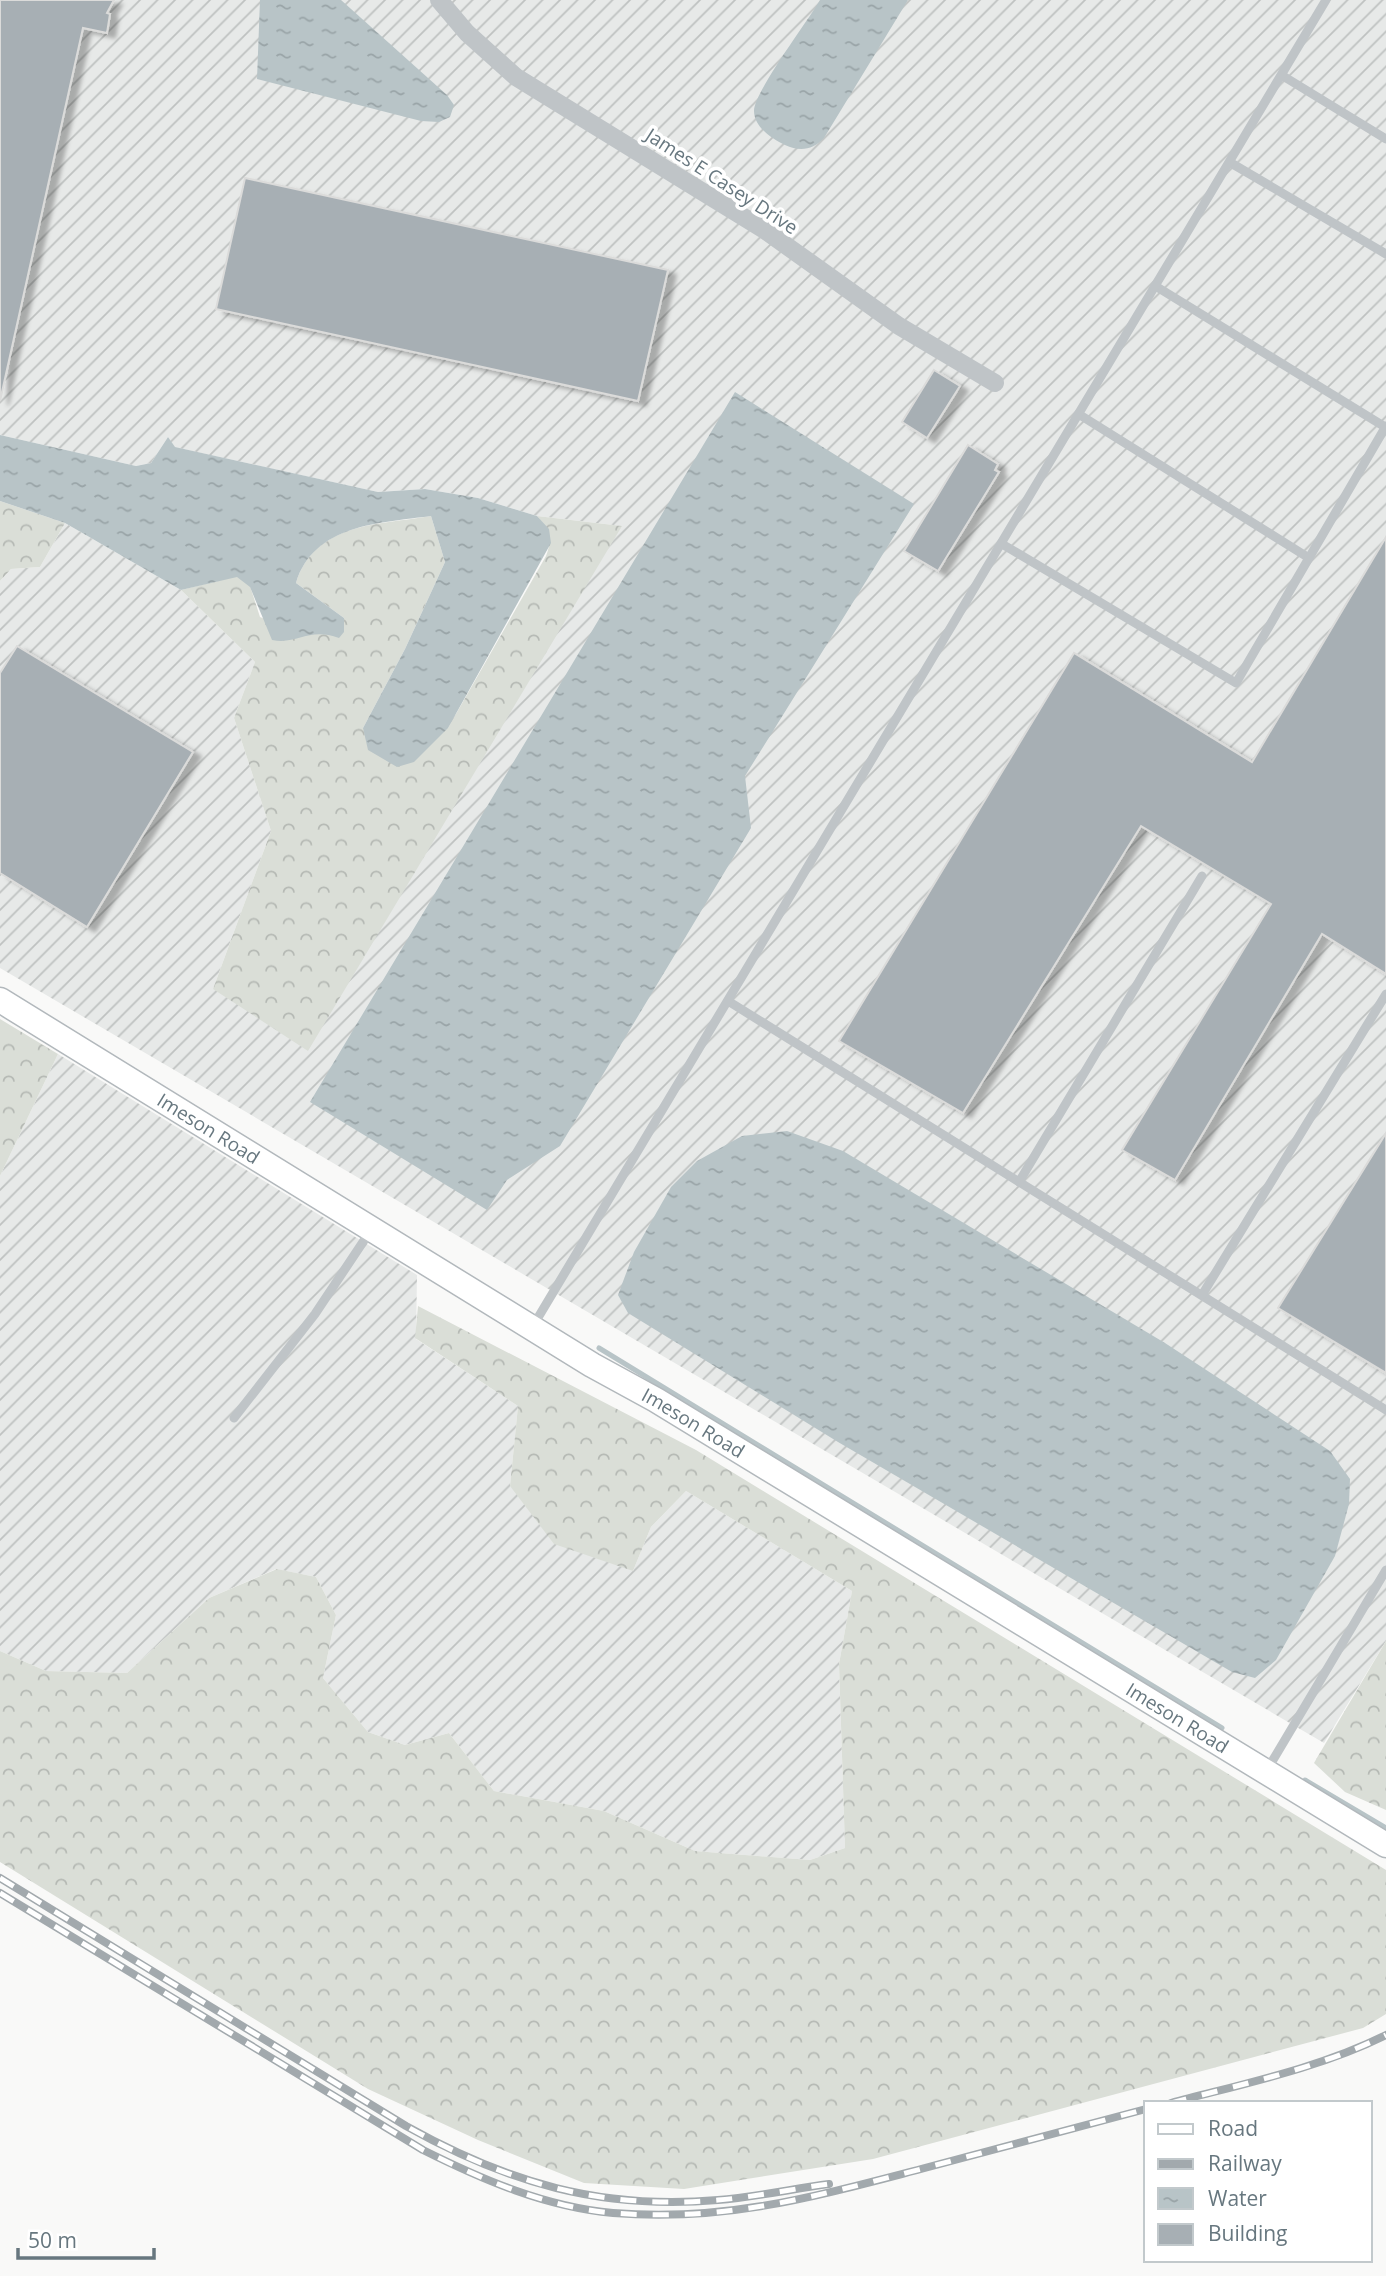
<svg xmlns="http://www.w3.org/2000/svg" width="1386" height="2276" font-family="'Open Sans',sans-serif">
<defs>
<pattern id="industrial-furrows" width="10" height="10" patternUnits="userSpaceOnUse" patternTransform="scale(1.75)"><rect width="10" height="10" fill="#e7e9e8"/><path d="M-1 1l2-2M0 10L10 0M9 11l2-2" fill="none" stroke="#bfc2c1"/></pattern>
<pattern id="forest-crowns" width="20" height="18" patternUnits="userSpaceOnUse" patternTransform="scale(1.75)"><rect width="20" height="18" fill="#daded7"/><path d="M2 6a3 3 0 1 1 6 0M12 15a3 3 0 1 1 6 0" fill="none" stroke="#b5b9b4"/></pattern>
<pattern id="water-ripples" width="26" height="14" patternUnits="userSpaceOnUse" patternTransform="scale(1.75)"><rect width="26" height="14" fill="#b8c4c7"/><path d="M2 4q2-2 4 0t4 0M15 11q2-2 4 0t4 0" fill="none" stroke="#99a4a7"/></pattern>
<filter id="shadow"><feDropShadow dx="8" dy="4.5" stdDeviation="2" flood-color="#0004"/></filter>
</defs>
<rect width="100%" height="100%" fill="#f9f9f8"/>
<g fill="url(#industrial-furrows)">
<polygon points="0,0 1386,0 1386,1641 1324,1743 0,968 0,581 11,569 40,567 65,523 181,590 255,662 234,718 271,831 213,989 622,526 537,516 478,498 425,489 378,492 174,447 168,437 151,463 136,466 0,435"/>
<polygon points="58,1054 417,1275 416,1339 518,1406 510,1486 633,1571 651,1527 686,1491 852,1591 839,1664 845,1848 810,1860 695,1851 604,1811 494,1791 449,1733 405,1745 368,1732 323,1678 336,1615 316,1577 276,1569 209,1598 127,1673 46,1671 0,1651 0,1176"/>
</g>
<g fill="url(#forest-crowns)">
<polygon points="0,501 65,523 40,567 11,569 0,581"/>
<path d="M 431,516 L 445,562 L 405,649 L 363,728 L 448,728 L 546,556 C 553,538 549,530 537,516 L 622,526 L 308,1051 L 213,989 L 271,831 L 234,718 L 255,662 L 181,590 L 237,576 L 250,586 L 260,617 C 301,634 305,643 344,618 L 296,583 C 315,522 379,525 431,516 Z"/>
<polygon points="0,1019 58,1054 0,1176"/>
<polygon points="418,1306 696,1450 1386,1870 1386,2014 1363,2028 873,2159 684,2189 584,2183 478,2140 368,2089 0,1862 0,1651 46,1671 127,1673 209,1598 277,1569 316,1577 336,1615 323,1678 368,1732 405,1745 449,1733 494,1791 604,1811 695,1851 810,1860 845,1848 839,1664 852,1591 686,1491 651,1527 633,1571 554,1544 510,1486 518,1406 415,1338"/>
<polygon points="1386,1641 1386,1810 1345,1792 1314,1763"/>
</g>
<g fill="url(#water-ripples)">
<polygon points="260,0 341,0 447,95 454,105 450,117 439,122 421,121 257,79"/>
<path d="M 820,0 L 908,0 L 824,138 C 813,150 800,152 785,145 C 772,139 754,127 754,111 C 754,92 808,21 820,0 Z"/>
<polygon points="735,392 914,504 745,776 751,828 560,1146 507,1180 487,1210 310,1102"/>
<path d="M 0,435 L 136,466 L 151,463 L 168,437 L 175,447 L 378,492 L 425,489 L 478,498 L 537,516 L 549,529 L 551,543 L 448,728 L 414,762 L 397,767 L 368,750 L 363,728 L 405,649 L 445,562 L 431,516 C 380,523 314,524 296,583 L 344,618 L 344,632 L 339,638 C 308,627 298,645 272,640 L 250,587 L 237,577 L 181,590 L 65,523 L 0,501 Z"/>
<polygon points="787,1131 843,1151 1165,1343 1330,1451 1350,1479 1349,1504 1335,1556 1276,1660 1255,1678 1232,1672 838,1442 628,1313 618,1295 634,1252 671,1187 697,1161 742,1136"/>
</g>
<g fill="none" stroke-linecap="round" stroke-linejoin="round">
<g stroke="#b8c4c7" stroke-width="5">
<polyline points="599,1348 1222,1728"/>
<polyline points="1305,1780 1386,1828"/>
</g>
</g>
<g fill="#a7afb4" stroke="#dbdbda" stroke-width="2" filter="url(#shadow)">
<polygon points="0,0 114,0 107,13 110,14 107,33 83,28 0,401"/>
<polygon points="245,178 668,270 638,401 216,309"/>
<polygon points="934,370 960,386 927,438 902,422"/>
<polygon points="968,445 998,464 995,470 999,472 938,571 904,551"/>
<polygon points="1386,537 1386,974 1322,934 1175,1180 1122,1150 1271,904 1141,826 963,1113 839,1041 1074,653 1252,762"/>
<polygon points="17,646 193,752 87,927 0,873 0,673"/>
<polygon points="1386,1133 1386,1373 1278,1308"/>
</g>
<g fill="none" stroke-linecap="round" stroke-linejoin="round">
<defs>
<g id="secondary">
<path id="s1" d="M 0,1000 L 592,1365 L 656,1400 L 1386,1845"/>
</g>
</defs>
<use href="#secondary" stroke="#b2b8bc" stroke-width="27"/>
<g stroke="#bfc4c7" stroke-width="9">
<polyline points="1283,76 1386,139"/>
<polyline points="1231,163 1386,254"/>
<polyline points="1157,287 1385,427"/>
<polyline points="1080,415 1309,558"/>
<polyline points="1002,544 1236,683 1386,426"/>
<polyline points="728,1001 1386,1410"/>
<polyline points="1019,1182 1202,876"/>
<polyline points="1202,1295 1386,994"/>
<polyline points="533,1326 1326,0"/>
<polyline points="234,1418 315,1314 371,1230"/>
<polyline points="1267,1770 1386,1570"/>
</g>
<polyline stroke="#bfc4c7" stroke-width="18" points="439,0 467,33 516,77 763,229 899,326 995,383"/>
<use href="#secondary" stroke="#fff" stroke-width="24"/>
<defs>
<g id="rail">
<path d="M 0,1878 L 406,2126 C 508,2183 601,2210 718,2200 C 755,2197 792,2189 829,2184"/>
<path d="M 0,1893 L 423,2150 C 483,2180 546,2207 613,2213 C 726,2222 813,2197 921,2169 C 996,2149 1071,2129 1146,2109"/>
<path d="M 1171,2103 C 1242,2084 1320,2068 1386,2035"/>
</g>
</defs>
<use href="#rail" stroke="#a2a9ad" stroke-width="8"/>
<use href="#rail" stroke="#fff" stroke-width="5" stroke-dasharray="16" stroke-linecap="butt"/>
</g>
<g text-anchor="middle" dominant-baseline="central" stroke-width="7" stroke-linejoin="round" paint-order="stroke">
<g font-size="19" fill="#67777f" stroke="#fff">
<text transform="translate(722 181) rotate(33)">James E Casey Drive</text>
<text stroke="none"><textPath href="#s1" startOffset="245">Imeson Road</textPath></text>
<text stroke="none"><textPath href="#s1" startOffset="812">Imeson Road</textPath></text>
<text stroke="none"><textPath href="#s1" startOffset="1379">Imeson Road</textPath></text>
</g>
</g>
<rect x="1144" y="2101" width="228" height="161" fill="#ffffff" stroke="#c2c9cc" stroke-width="2"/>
<rect x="1158" y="2124" width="35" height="10" fill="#ffffff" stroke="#c2c9cc" stroke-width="2"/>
<text x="1208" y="2136" font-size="21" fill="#67777f">Road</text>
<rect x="1158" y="2159" width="35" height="10" fill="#a2a9ad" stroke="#c2c9cc" stroke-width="2"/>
<text x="1208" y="2171" font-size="21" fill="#67777f">Railway</text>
<rect x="1158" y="2188" width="35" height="21" fill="url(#water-ripples)" stroke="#c2c9cc" stroke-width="2"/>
<text x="1208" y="2206" font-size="21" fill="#67777f">Water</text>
<rect x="1158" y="2224" width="35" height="21" fill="#a7afb4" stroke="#c2c9cc" stroke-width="2"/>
<text x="1208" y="2241" font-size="21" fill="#67777f">Building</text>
<path d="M18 2248v10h136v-10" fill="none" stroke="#67777f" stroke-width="3.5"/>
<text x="28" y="2248" font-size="21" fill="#67777f" stroke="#ffffff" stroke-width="5" paint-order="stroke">50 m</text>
</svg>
